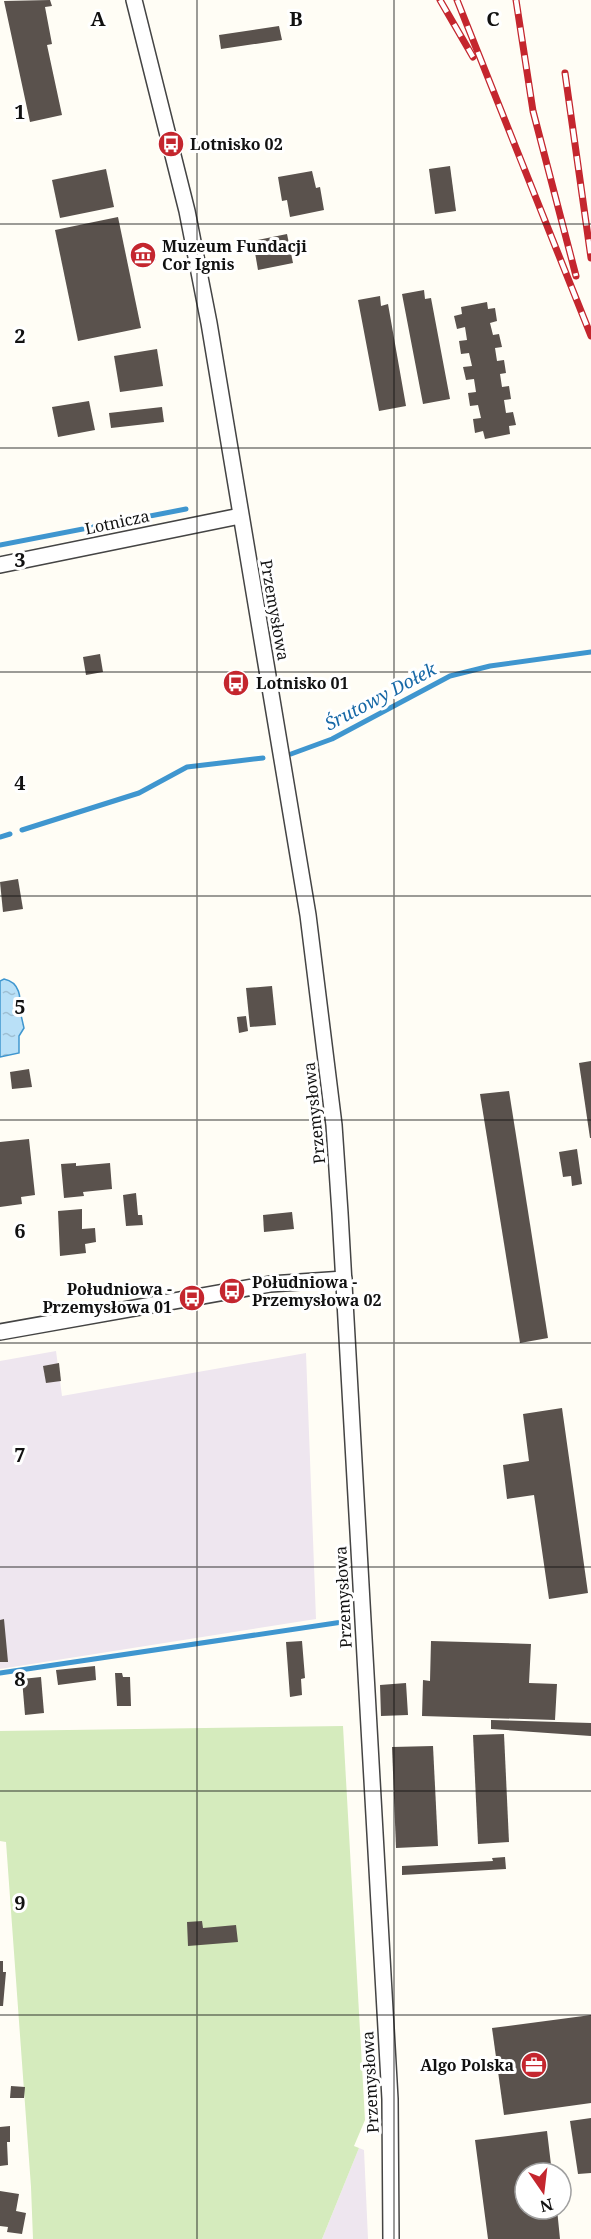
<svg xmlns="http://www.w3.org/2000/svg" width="591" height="2239" font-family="'Noto Serif',serif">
<defs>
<pattern id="water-ripples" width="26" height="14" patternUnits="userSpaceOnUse" patternTransform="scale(1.5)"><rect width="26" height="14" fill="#b9e0f7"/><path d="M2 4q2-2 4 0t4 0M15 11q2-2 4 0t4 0" fill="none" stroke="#9ebfd3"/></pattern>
</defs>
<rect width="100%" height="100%" fill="#fffdf5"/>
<g fill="#eee6ef">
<polygon points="56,1351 62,1396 306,1353 316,1619 0,1669 0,1361"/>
<polygon points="359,2148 364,2150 368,2239 322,2239"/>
</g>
<polygon fill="#d5ebbd" points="343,1726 365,2120 354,2146 359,2148 322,2239 33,2239 31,2187 6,1842 0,1841 0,1731"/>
<path fill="url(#water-ripples)" stroke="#3f96cf" stroke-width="1.5" d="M 4,979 C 19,982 23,998 17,1010 L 21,1015 L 24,1028 L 19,1036 L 19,1053 L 0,1057 L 0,981 Z"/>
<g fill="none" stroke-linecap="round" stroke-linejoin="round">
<g stroke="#3f96cf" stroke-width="5">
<polyline points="0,545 186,509"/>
<polyline points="291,754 332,739 450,676 490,666 591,652"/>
<polyline points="22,830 139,793 187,767 263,758"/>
<polyline points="0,837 10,834"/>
<polyline points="0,1673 349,1621"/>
</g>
</g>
<g fill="#5a524d">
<polygon points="50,0 52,6 45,7 52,44 47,45 62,115 30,122 4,1"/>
<polygon points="279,26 282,40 221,49 219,35"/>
<polygon points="450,166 456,211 435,214 429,169"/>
<polygon points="106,169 114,207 60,218 52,180"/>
<polygon points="312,171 316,188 320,187 324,210 290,217 287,200 282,201 278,177"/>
<polygon points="118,217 141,328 78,341 55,230"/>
<polygon points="287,234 293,263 258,270 253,241"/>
<polygon points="152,245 156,260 134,265 131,250"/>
<polygon points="424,290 425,299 431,298 450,399 423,404 402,294"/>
<polygon points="380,296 381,306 388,304 406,406 379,411 358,300"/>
<polygon points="487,302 488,309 495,308 497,321 490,323 493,335 499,334 502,347 495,348 497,361 504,360 506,373 500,374 502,387 509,386 511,399 504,400 506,413 513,412 516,425 509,426 510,434 485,439 483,431 475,433 473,419 481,418 478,405 470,406 468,393 476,392 474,379 466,380 463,367 472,366 469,353 461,354 459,341 467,340 465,327 457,329 454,316 462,314 461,307"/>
<polygon points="157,349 163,386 120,392 114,356"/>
<polygon points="89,401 95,430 58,437 52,407"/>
<polygon points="162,407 164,422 111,428 109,413"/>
<polygon points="100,654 103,672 86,675 83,657"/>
<polygon points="18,879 23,909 3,912 0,882"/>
<polygon points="272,986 276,1025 250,1027 246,988"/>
<polygon points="246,1016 248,1031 239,1033 237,1017"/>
<polygon points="591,1061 591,1138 590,1138 579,1063"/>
<polygon points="29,1069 32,1087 12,1089 10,1072"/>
<polygon points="509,1091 548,1338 520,1343 480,1094"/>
<polygon points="29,1139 35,1195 21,1197 22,1204 0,1207 0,1142"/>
<polygon points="577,1149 582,1184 572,1186 571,1176 563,1177 559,1152"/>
<polygon points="76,1163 76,1166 110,1163 112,1189 83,1192 84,1196 64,1198 61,1164"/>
<polygon points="136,1193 138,1215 142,1215 143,1225 126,1226 123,1195"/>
<polygon points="82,1209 82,1229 95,1228 96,1242 85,1244 86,1253 60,1256 58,1211"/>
<polygon points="292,1212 294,1229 264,1232 263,1215"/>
<polygon points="59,1363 61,1381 46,1383 43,1366"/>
<polygon points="562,1408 588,1593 549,1599 534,1495 507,1499 503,1465 529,1461 523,1414"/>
<polygon points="4,1619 8,1662 0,1662 0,1620"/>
<polygon points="302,1641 305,1678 301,1679 302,1695 290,1697 286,1642"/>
<polygon points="431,1641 531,1644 529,1683 557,1684 555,1720 422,1716 423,1680 430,1681"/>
<polygon points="95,1666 96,1680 58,1685 56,1670"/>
<polygon points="115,1673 122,1673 123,1677 130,1677 131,1706 117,1706"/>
<polygon points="41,1677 44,1713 25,1715 22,1679"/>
<polygon points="406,1683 408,1715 381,1716 380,1685"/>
<polygon points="491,1720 591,1723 591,1736 491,1729"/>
<polygon points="504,1734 509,1842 478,1844 473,1735"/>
<polygon points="433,1746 438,1846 396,1848 392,1747"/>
<polygon points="505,1857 506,1869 402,1875 402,1866 493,1861 492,1858"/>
<polygon points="202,1921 203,1928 236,1925 238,1942 188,1946 187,1922"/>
<polygon points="0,1961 3,1961 3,1972 6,1972 3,2006 0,2006"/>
<polygon points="591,2015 591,2103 504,2115 492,2028"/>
<polygon points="11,2086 25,2087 24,2098 10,2098"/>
<polygon points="591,2118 591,2173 578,2174 570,2121"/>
<polygon points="10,2126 10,2142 7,2142 8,2165 0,2166 0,2127"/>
<polygon points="547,2131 552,2173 525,2173 525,2209 557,2209 560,2239 488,2239 475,2140"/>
<polygon points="0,2191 19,2194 16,2211 26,2213 22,2234 7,2232 8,2227 0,2226"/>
</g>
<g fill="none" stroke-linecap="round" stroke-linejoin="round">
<defs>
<g id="minor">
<polyline points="134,0 187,211 209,323 308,915 334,1125 340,1213 390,2099 391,2239"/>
<polyline points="0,565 240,516"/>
<polyline points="0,1332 270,1284 344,1279"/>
</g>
</defs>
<use href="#minor" stroke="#444" stroke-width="18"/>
<use href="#minor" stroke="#fff" stroke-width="15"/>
<defs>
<g id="rail">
<polyline points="440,0 473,57"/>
<polyline points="457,0 591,336"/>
<polyline points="516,0 533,111 576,276"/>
<polyline points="565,73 591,258"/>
</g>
</defs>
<use href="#rail" stroke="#c4262e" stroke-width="7"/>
<use href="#rail" stroke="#fff" stroke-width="4.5" stroke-dasharray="14" stroke-linecap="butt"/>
</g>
<path fill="none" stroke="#111" stroke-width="1.5" stroke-opacity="0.55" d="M 197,0 L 197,2239M 394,0 L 394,2239M 0,224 L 591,224M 0,448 L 591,448M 0,672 L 591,672M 0,896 L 591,896M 0,1120 L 591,1120M 0,1343 L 591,1343M 0,1567 L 591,1567M 0,1791 L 591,1791M 0,2015 L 591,2015"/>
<defs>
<symbol id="bus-disc" viewBox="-11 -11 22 22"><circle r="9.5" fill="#c4262e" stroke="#fff"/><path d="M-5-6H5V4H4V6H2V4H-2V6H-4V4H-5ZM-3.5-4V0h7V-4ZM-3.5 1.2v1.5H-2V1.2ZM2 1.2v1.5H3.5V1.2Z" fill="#fff"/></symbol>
<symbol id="museum-disc" viewBox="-11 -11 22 22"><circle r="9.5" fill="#c4262e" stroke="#fff"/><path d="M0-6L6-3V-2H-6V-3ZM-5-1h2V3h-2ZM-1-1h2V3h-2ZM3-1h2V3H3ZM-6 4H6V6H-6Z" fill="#fff"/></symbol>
<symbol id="office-disc" viewBox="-11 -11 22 22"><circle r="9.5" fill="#c4262e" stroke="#fff"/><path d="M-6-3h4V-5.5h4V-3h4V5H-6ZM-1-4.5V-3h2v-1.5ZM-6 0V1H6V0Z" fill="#fff"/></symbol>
</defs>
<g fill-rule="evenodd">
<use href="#bus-disc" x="156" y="129" width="30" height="30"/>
<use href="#museum-disc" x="128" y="240" width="30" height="30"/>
<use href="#bus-disc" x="221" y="668" width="30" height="30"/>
<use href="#bus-disc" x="217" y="1276" width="30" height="30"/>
<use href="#bus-disc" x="177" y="1283" width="30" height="30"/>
<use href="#office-disc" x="519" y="2050" width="30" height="30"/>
</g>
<g text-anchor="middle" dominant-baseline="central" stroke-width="6" stroke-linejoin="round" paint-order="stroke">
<g font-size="16" font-weight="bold" fill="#111" stroke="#fff" text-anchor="start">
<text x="190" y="144">Lotnisko 02</text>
<text x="162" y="246">Muzeum Fundacji<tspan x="162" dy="18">Cor Ignis</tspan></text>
<text x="256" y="683">Lotnisko 01</text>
<text x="252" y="1282">Południowa -<tspan x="252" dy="18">Przemysłowa 02</tspan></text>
<text x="172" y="1289" text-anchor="end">Południowa -<tspan x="172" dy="18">Przemysłowa 01</tspan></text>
<text x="514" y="2065" text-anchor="end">Algo Polska</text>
</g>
<g font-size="16" fill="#111" stroke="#fff">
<text transform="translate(117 522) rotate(-12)">Lotnicza</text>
<text transform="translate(275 610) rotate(80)">Przemysłowa</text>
<text transform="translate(314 1113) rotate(-96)">Przemysłowa</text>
<text transform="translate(343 1597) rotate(-93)">Przemysłowa</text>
<text transform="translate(370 2082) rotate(-93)">Przemysłowa</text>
</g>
<g font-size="18" font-style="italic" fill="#1768a6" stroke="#fff">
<text transform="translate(380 696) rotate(-28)">Śrutowy Dołek</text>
</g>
</g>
<g font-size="20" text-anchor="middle" font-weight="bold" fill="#111" stroke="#fff" stroke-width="6" stroke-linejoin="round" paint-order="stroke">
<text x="98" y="26">A</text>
<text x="296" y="26">B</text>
<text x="493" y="26">C</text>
<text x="20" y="119">1</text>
<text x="20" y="343">2</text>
<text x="20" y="567">3</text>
<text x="20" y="790">4</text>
<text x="20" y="1014">5</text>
<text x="20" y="1238">6</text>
<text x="20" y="1462">7</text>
<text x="20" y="1686">8</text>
<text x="20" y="1910">9</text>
</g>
<g transform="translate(543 2191) rotate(166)"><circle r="28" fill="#ffffff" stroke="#a0a0a0" stroke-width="1.5"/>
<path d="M0-4.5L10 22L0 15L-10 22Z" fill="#c4262e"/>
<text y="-9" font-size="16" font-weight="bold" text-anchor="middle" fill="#111111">N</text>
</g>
</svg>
